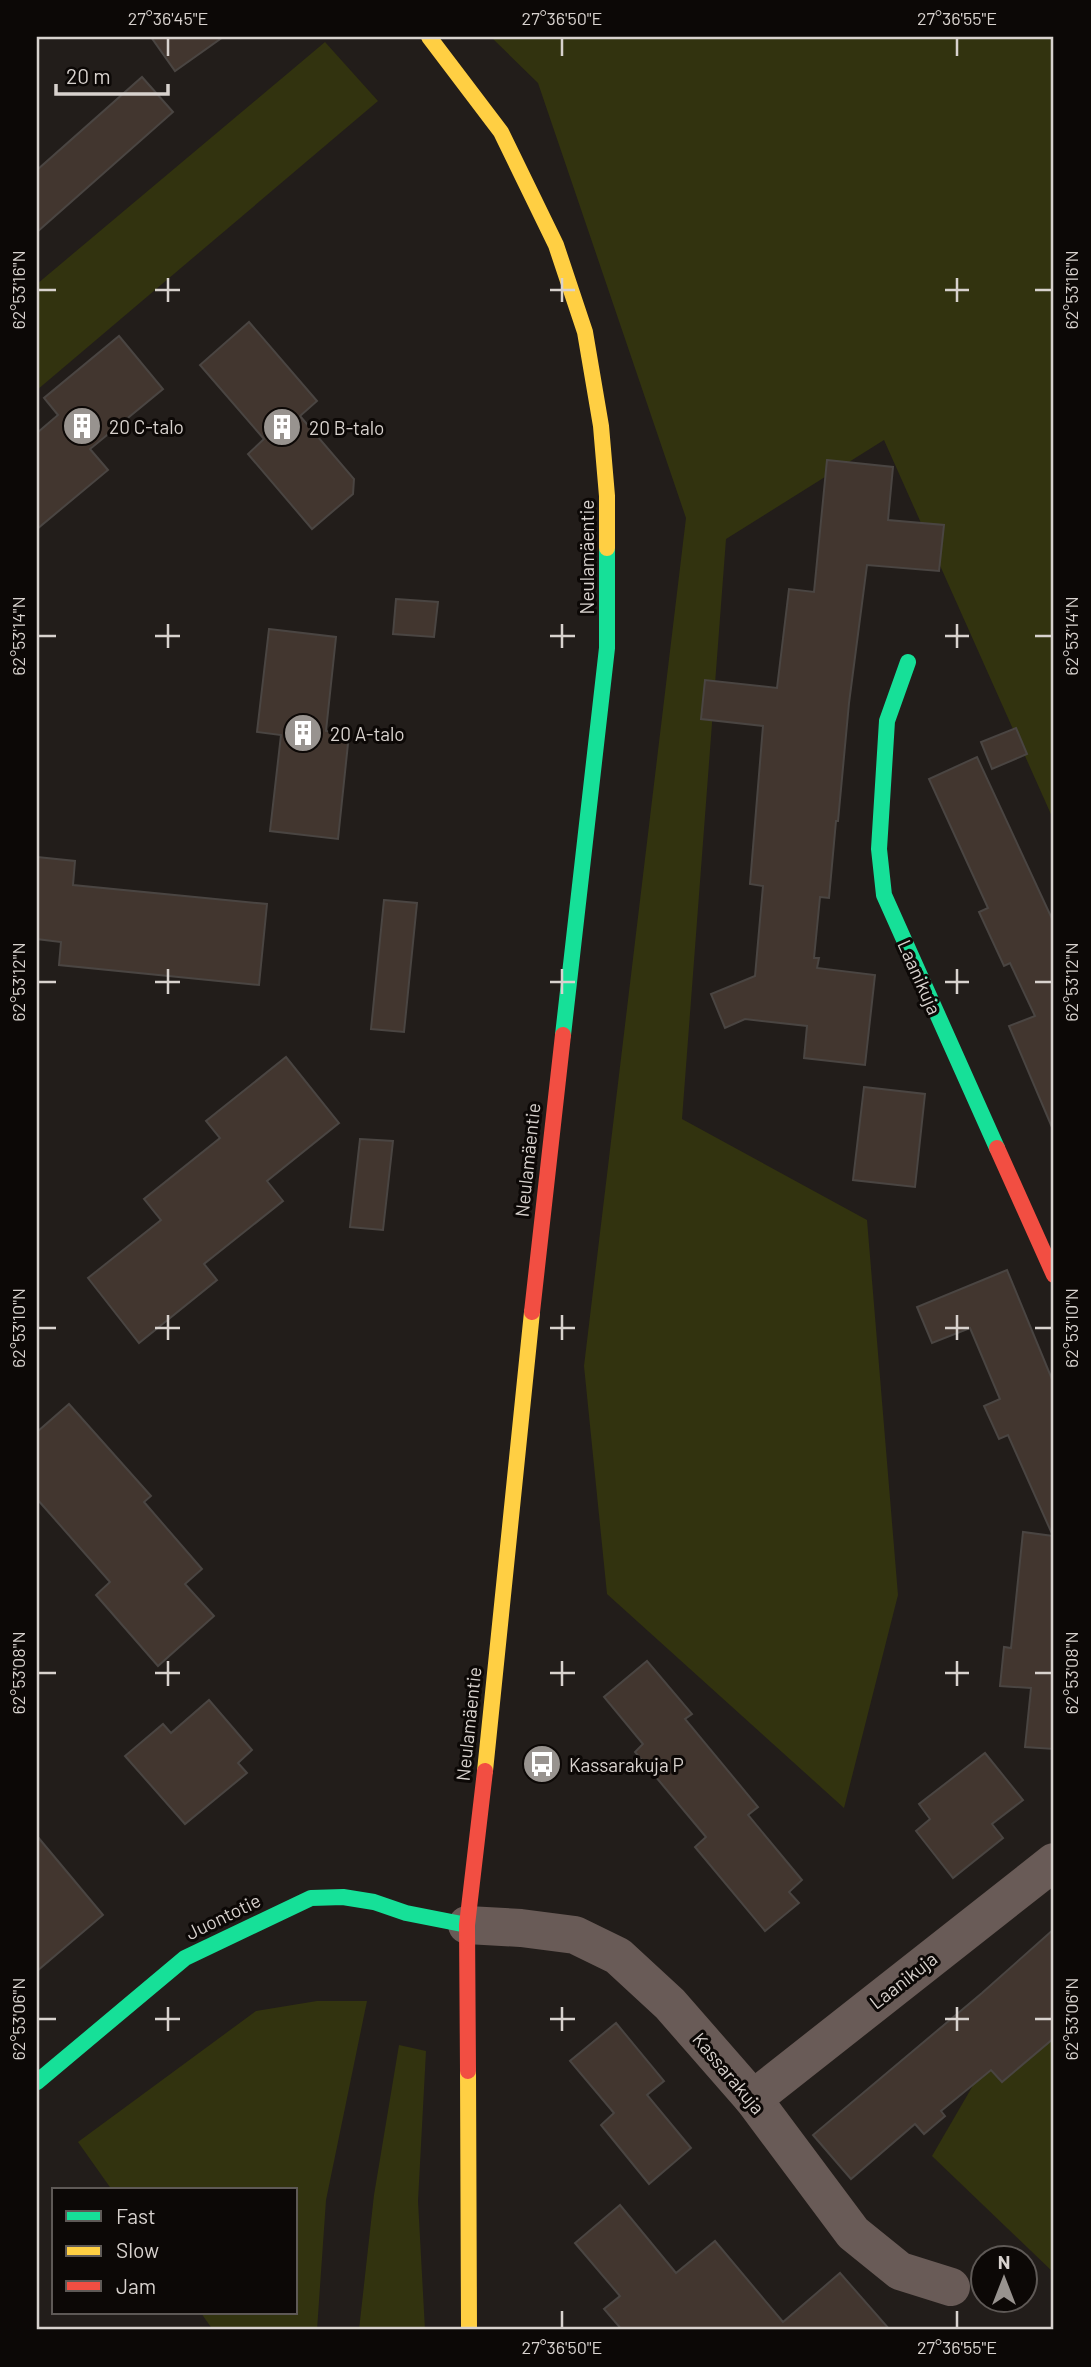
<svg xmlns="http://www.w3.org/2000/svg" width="1091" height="2367" font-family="Barlow,sans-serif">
<rect width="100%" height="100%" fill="#221d1a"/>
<g fill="#32330f">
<polygon points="491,37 1054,37 1054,821 884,440 726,539 682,1119 867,1220 898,1595 844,1808 607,1594 584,1366 686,518 538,83"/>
<polygon points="325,42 378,101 37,390 37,284"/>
<polygon points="1054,1946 1054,2273 932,2156"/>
<polygon points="317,2001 367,2001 326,2200 317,2330 213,2330 201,2313 296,2313 296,2190 112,2190 78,2142 256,2011"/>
<polygon points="399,2045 426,2051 418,2201 425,2330 359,2330 374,2195"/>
</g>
<g fill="#42362f" stroke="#4a4542" stroke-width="2">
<polygon points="151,37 223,37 175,71"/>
<polygon points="142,77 173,112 37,232 37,170"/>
<polygon points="249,322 317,401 300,416 354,479 353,494 312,529 248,454 264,439 200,365"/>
<polygon points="119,336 163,389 90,449 108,470 37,529 37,433 58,415 44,398"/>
<polygon points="827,460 893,467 888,520 944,525 939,571 867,565 849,703 838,821 836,821 829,898 820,897 814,958 819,958 817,968 875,975 865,1065 804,1058 807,1026 745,1019 725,1028 711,994 755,976 763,886 750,884 763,726 701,719 705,680 777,688 789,589 814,592"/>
<polygon points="396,599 438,602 434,637 393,634"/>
<polygon points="269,629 336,637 326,731 349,734 338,839 270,831 281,735 257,732"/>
<polygon points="1016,728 1027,754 992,769 981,742"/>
<polygon points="977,757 1054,923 1054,1132 1009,1026 1035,1016 1010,963 1004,966 979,912 988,908 929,779"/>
<polygon points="37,857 75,861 73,885 267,904 259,985 59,965 61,942 37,939"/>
<polygon points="384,900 417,903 404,1032 371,1029"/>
<polygon points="286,1057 339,1123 267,1181 283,1201 204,1264 217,1280 139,1343 88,1278 161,1220 144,1199 220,1138 206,1121"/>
<polygon points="864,1087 925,1094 915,1187 853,1180"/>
<polygon points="360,1139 393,1141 383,1230 350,1227"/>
<polygon points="1007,1270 1054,1384 1054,1749 1025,1747 1031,1688 1000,1686 1004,1647 1011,1648 1023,1532 1053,1536 1008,1435 999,1439 984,1406 1000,1399 970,1328 932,1343 917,1307"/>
<polygon points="69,1404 151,1496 144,1502 202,1569 185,1584 214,1616 158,1666 96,1595 110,1582 37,1499 37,1432"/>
<polygon points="647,1661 692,1714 685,1719 758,1807 748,1815 802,1880 789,1892 799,1903 765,1931 695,1847 706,1837 635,1752 643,1744 604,1697"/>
<polygon points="209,1700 252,1750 238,1763 247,1773 185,1824 125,1756 163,1724 171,1733"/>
<polygon points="985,1753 1023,1800 992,1824 1003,1838 953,1878 916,1831 930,1819 919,1804"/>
<polygon points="37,1836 103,1915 37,1971"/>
<polygon points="1054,1929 1054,2038 1002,2082 991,2070 941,2111 945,2116 924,2134 915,2124 851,2179 813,2135 982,1993"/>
<polygon points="616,2023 664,2081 647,2095 691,2148 649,2184 601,2125 614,2113 570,2061"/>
<polygon points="620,2205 676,2273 715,2241 783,2322 840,2273 890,2330 622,2330 604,2309 620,2296 575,2243"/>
</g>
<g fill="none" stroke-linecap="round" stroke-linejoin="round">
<g stroke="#695b57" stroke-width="38">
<polyline points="467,1925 521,1928 575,1935 618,1956 670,2004 753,2099 853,2233 900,2271 951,2287"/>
<polyline points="753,2099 1054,1862"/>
</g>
<g stroke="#16e098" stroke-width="16">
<polyline points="908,662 887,721 879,849 884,895 997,1148"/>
<polyline points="563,1035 607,648 607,548"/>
<polyline points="37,2082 185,1958 311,1898 343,1897 374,1902 406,1913 467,1925"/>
</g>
<g stroke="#ffcf43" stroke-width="16">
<polyline points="429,37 501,132 556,245 585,332 601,426 607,496 607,548"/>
<polyline points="485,1771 532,1312"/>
<polyline points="468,2071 469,2330"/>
</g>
<g stroke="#f24e42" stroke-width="16">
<polyline points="997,1148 1054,1275"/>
<polyline points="532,1312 563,1035"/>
<polyline points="468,2071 467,1925 485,1771"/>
</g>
</g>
<path fill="none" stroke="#d8d2ce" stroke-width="2.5" d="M 168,38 L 168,56M 562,38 L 562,56M 957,38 L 957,56M 168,278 L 168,302M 562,278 L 562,302M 957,278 L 957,302M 38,290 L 56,290M 155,290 L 180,290M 550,290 L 575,290M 945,290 L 969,290M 1035,290 L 1052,290M 168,624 L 168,648M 562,624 L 562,648M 957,624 L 957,648M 38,636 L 56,636M 155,636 L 180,636M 550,636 L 575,636M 945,636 L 969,636M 1035,636 L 1052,636M 168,969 L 168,994M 562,969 L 562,994M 957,969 L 957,994M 38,982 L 56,982M 155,982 L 180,982M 550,982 L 575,982M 945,982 L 969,982M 1035,982 L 1052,982M 168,1315 L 168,1340M 562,1315 L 562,1340M 957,1315 L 957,1340M 38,1328 L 56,1328M 155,1328 L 180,1328M 550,1328 L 575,1328M 945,1328 L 969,1328M 1035,1328 L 1052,1328M 168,1661 L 168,1686M 562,1661 L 562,1686M 957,1661 L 957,1686M 38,1673 L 56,1673M 155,1673 L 180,1673M 550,1673 L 575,1673M 945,1673 L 969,1673M 1035,1673 L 1052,1673M 168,2007 L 168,2031M 562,2007 L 562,2031M 957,2007 L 957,2031M 38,2019 L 56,2019M 155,2019 L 180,2019M 550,2019 L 575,2019M 945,2019 L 969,2019M 1035,2019 L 1052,2019M 562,2311 L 562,2328M 957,2311 L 957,2328"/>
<defs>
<symbol id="building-disc" viewBox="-11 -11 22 22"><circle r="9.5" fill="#98938f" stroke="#0c0806"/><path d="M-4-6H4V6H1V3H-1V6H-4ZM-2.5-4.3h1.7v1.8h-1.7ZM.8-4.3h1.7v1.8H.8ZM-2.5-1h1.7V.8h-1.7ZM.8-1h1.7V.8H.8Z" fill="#fff"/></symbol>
<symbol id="bus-disc" viewBox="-11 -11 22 22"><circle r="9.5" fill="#98938f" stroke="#0c0806"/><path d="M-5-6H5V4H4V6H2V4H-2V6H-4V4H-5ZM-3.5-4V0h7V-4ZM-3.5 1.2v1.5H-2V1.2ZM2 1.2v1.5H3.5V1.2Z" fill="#fff"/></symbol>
</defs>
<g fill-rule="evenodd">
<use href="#building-disc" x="60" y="404" width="44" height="44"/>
<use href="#building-disc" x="260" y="405" width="44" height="44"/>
<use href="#building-disc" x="281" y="711" width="44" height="44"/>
<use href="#bus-disc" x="520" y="1742" width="44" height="44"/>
</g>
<g text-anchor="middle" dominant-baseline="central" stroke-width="6" stroke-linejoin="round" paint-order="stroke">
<g font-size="19" fill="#d8d2ce" stroke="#0c0806" text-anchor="start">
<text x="109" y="426">20 C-talo</text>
<text x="309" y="427">20 B-talo</text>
<text x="330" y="733">20 A-talo</text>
<text x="569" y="1764">Kassarakuja P</text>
</g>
<g font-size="19" fill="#d8d2ce" stroke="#0c0806">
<text transform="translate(586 557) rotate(-90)">Neulamäentie</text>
<text transform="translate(920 977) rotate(66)">Laanikuja</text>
<text transform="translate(527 1160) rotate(-84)">Neulamäentie</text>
<text transform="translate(468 1724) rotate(-84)">Neulamäentie</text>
<text transform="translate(223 1916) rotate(-26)">Juontotie</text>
<text transform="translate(903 1980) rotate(-38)">Laanikuja</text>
<text transform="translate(729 2073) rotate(50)">Kassarakuja</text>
</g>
</g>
<rect width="1091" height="2367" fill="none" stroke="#0c0806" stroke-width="77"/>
<rect x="52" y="2188" width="245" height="126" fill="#0c0806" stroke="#5e5956" stroke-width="2"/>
<rect x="66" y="2211" width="35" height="10" fill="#16e098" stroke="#5e5956" stroke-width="2"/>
<text x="116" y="2224" font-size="21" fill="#d8d2ce">Fast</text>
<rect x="66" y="2246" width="35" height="10" fill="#ffcf43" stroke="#5e5956" stroke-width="2"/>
<text x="116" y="2258" font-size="21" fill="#d8d2ce">Slow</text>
<rect x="66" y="2281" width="35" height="10" fill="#f24e42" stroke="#5e5956" stroke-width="2"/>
<text x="116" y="2294" font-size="21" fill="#d8d2ce">Jam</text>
<g transform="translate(1004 2279)"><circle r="33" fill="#0c0806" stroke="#5e5956" stroke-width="2"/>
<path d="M0-5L12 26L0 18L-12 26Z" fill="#98938f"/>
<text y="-10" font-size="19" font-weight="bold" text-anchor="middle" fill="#d8d2ce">N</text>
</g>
<path d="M56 84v10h112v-10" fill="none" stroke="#d8d2ce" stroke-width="3.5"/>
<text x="66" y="84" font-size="21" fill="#d8d2ce" stroke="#0c0806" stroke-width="5" paint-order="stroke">20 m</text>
<rect x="38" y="38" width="1014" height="2290" fill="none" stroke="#d8d2ce" stroke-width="2.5"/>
<g font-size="18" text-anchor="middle" fill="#d8d2ce">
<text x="168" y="25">27°36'45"E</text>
<text x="562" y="25">27°36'50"E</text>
<text x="957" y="25">27°36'55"E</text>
<text transform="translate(19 290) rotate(-90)" y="6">62°53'16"N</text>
<text transform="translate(1072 290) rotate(-90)" y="6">62°53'16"N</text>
<text transform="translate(19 636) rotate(-90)" y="6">62°53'14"N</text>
<text transform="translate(1072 636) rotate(-90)" y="6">62°53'14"N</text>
<text transform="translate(19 982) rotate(-90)" y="6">62°53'12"N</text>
<text transform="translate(1072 982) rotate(-90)" y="6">62°53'12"N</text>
<text transform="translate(19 1328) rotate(-90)" y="6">62°53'10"N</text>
<text transform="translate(1072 1328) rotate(-90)" y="6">62°53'10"N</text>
<text transform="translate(19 1673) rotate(-90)" y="6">62°53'08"N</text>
<text transform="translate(1072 1673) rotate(-90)" y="6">62°53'08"N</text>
<text transform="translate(19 2019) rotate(-90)" y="6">62°53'06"N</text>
<text transform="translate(1072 2019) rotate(-90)" y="6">62°53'06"N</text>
<text x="562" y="2354">27°36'50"E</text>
<text x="957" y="2354">27°36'55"E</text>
</g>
</svg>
